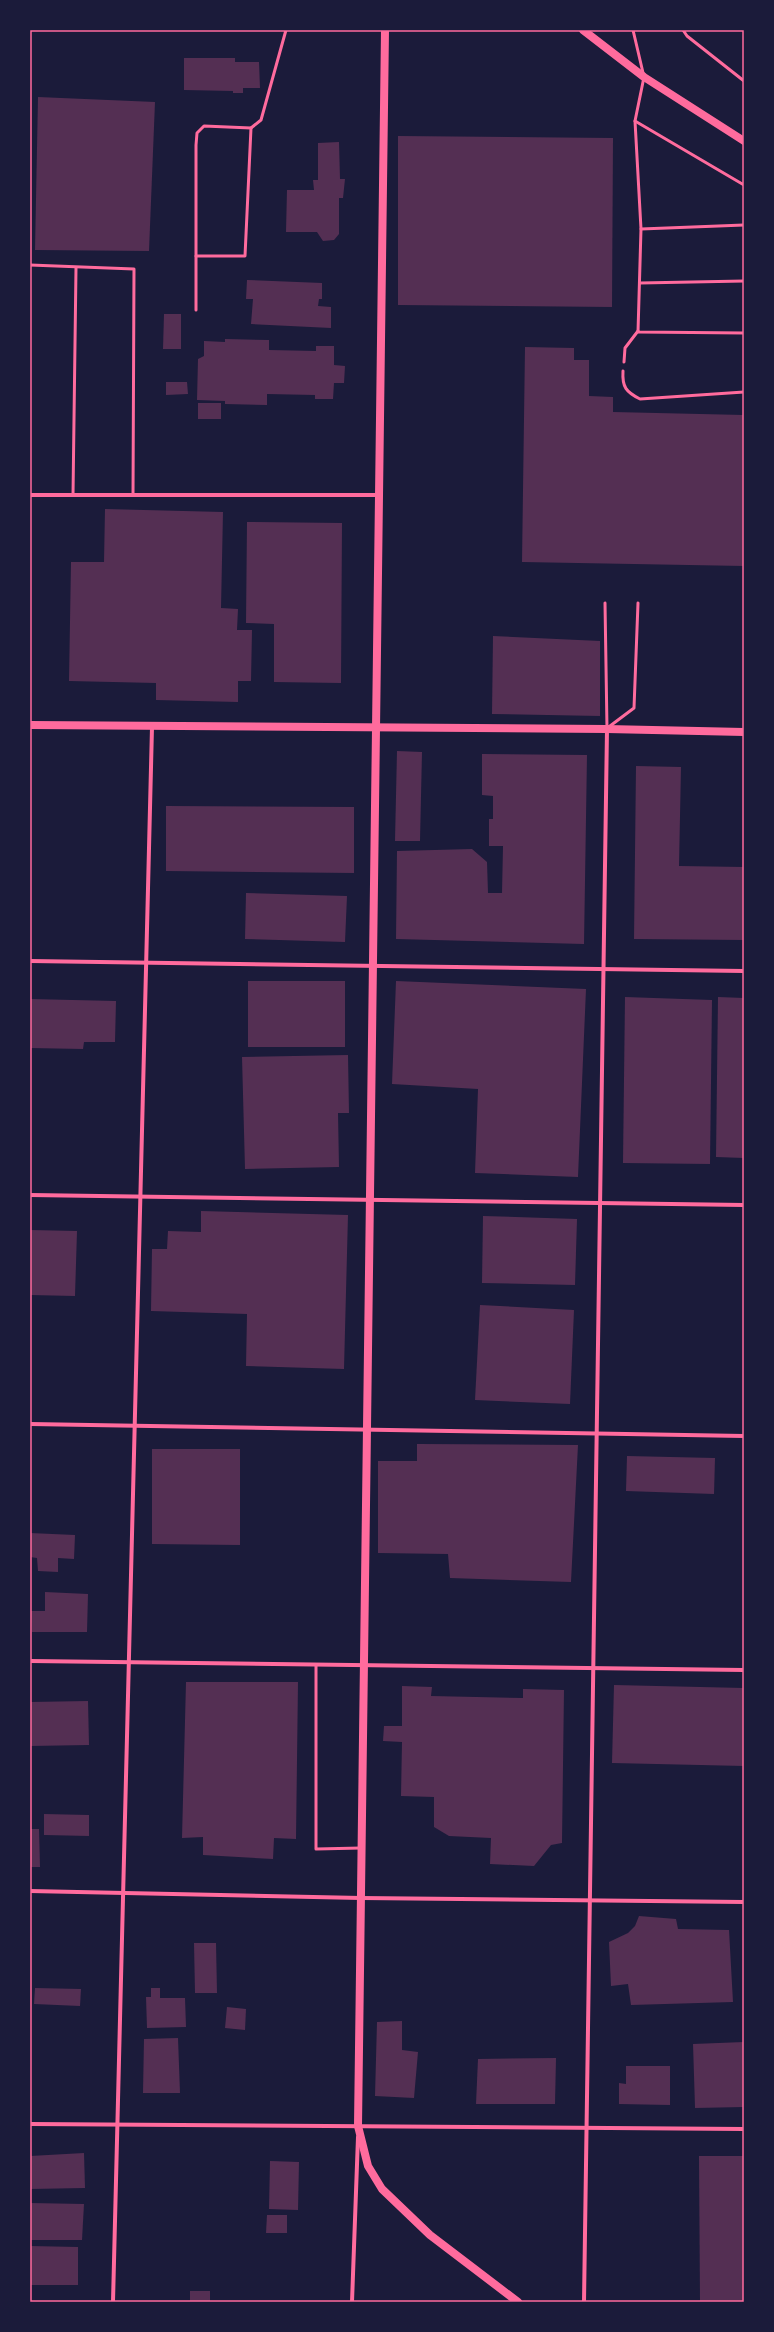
<svg xmlns="http://www.w3.org/2000/svg" width="774" height="2332" font-family="Manrope,sans-serif">
<rect width="100%" height="100%" fill="#1b1b3a"/>
<g fill="#542f53">
<polygon points="184,58 235,58 235,62 259,62 260,88 243,88 243,93 233,93 233,91 184,90"/>
<polygon points="38,97 155,102 149,251 35,250"/>
<polygon points="398,136 613,138 612,307 398,305"/>
<polygon points="339,142 340,179 345,179 343,198 339,198 339,234 334,240 323,241 317,232 286,232 287,190 314,190 313,180 318,180 318,143"/>
<polygon points="247,280 322,283 322,299 319,299 318,306 331,307 331,328 251,324 253,299 246,299"/>
<polygon points="164,314 181,314 181,349 163,349"/>
<polygon points="225,339 269,340 269,350 316,351 316,346 334,346 334,365 345,366 344,383 334,383 333,399 315,399 315,395 267,394 267,405 225,404 225,401 197,400 198,359 204,356 204,341 225,342"/>
<polygon points="525,347 574,348 574,360 589,360 589,396 613,397 613,412 744,415 744,566 522,562"/>
<polygon points="166,382 187,382 188,394 166,395"/>
<rect x="198" y="403" width="23" height="16"/>
<polygon points="105,509 223,512 221,608 238,609 237,630 252,630 251,681 238,681 238,702 156,700 156,683 69,681 71,562 104,562"/>
<polygon points="247,522 342,523 341,683 274,682 274,624 246,623"/>
<polygon points="493,636 600,641 600,716 492,714"/>
<polygon points="397,751 422,752 420,841 395,841"/>
<polygon points="482,754 587,755 584,944 396,939 397,851 472,849 487,862 488,893 502,893 503,846 489,846 489,819 493,819 493,796 482,795"/>
<polygon points="636,766 681,767 679,866 744,867 744,940 634,939"/>
<polygon points="166,806 354,807 354,873 166,871"/>
<polygon points="246,893 347,896 345,942 245,939"/>
<rect x="248" y="981" width="97" height="66"/>
<polygon points="396,981 586,989 578,1177 475,1173 478,1089 392,1084"/>
<polygon points="625,997 712,1000 710,1164 623,1163"/>
<polygon points="718,997 744,998 744,1158 716,1157"/>
<polygon points="30,999 116,1001 115,1042 84,1042 83,1049 30,1048"/>
<polygon points="348,1055 349,1113 338,1113 339,1167 245,1169 242,1057"/>
<polygon points="201,1211 348,1215 344,1369 246,1366 247,1314 151,1311 152,1249 167,1249 168,1231 201,1232"/>
<polygon points="483,1216 577,1219 575,1285 482,1283"/>
<polygon points="30,1230 77,1231 75,1296 30,1295"/>
<polygon points="480,1305 574,1310 570,1404 475,1400"/>
<polygon points="417,1444 578,1445 571,1582 450,1578 448,1554 378,1553 378,1461 417,1461"/>
<polygon points="152,1449 240,1449 240,1545 152,1544"/>
<polygon points="627,1456 715,1458 714,1494 626,1491"/>
<polygon points="30,1533 75,1535 74,1559 58,1558 58,1572 38,1571 37,1558 30,1557"/>
<polygon points="45,1592 88,1594 87,1632 32,1632 31,1611 45,1611"/>
<polygon points="186,1682 298,1682 296,1839 274,1838 273,1859 203,1855 203,1837 182,1838"/>
<polygon points="614,1685 744,1688 744,1766 612,1763"/>
<polygon points="402,1686 432,1687 431,1696 523,1698 523,1689 564,1690 562,1843 551,1845 534,1866 490,1864 491,1838 449,1836 434,1827 434,1797 401,1796 402,1742 383,1741 384,1726 402,1726"/>
<polygon points="88,1701 89,1745 30,1746 30,1702"/>
<polygon points="44,1814 89,1815 89,1836 44,1835"/>
<polygon points="30,1829 39,1829 40,1867 30,1867"/>
<polygon points="639,1916 676,1919 678,1929 729,1930 733,2002 631,2005 628,1984 611,1986 609,1942 628,1933 635,1926"/>
<polygon points="194,1943 216,1943 217,1993 195,1993"/>
<polygon points="35,1988 81,1989 80,2006 34,2004"/>
<polygon points="151,1988 160,1988 160,1998 185,1998 186,2027 147,2028 146,1997 151,1997"/>
<polygon points="227,2007 246,2009 245,2030 225,2028"/>
<polygon points="402,2021 402,2050 418,2052 414,2098 375,2096 377,2022"/>
<polygon points="178,2038 180,2093 143,2093 144,2039"/>
<polygon points="744,2042 744,2107 695,2108 693,2044"/>
<polygon points="556,2058 555,2104 476,2104 478,2059"/>
<polygon points="626,2066 670,2066 670,2105 619,2104 619,2083 626,2084"/>
<polygon points="84,2153 85,2188 30,2189 30,2156"/>
<polygon points="699,2156 744,2156 744,2302 700,2302"/>
<polygon points="270,2161 299,2162 298,2210 269,2209"/>
<polygon points="30,2203 84,2204 82,2240 30,2240"/>
<polygon points="267,2215 287,2215 287,2233 266,2233"/>
<polygon points="30,2246 78,2247 78,2285 30,2285"/>
<rect x="190" y="2291" width="20" height="11"/>
</g>
<g fill="none" stroke-linecap="round" stroke-linejoin="round">
<g stroke="#ff6b9d" stroke-width="3">
<polyline points="633,30 644,77 635,121 641,229 638,332 744,333"/>
<polyline points="683,30 687,36 744,81"/>
<polyline points="635,121 744,185"/>
<polyline points="641,229 744,225"/>
<polyline points="196,256 245,256 251,128"/>
<polyline points="30,265 134,269 133,495"/>
<polyline points="640,283 744,281"/>
<polyline points="196,310 196,145 197,133 204,126 251,128 261,120 286,30"/>
<polyline points="624,362 625,348 638,331"/>
<path d="M 623,371 C 622,387 626,392 640,399 L 744,392"/>
<polyline points="73,495 76,268"/>
<polyline points="605,603 607,729"/>
<polyline points="610,726 634,708 638,603"/>
<polyline points="316,1666 316,1849 361,1848"/>
</g>
<g stroke="#ff6b9d" stroke-width="4">
<polyline points="30,495 379,495"/>
<polyline points="30,961 744,971"/>
<polyline points="30,1195 744,1205"/>
<polyline points="30,1424 744,1436"/>
<polyline points="30,1661 744,1670"/>
<polyline points="30,1891 361,1898 744,1902"/>
<polyline points="30,2124 744,2129"/>
<polyline points="113,2302 152,727"/>
<polyline points="352,2302 358,2137"/>
<polyline points="584,2302 607,729"/>
</g>
<g stroke="#ff6b9d" stroke-width="8">
<polyline points="385,30 358,2126 368,2166 382,2189 430,2235 518,2302"/>
<polyline points="583,30 644,77 744,141"/>
<polyline points="30,725 607,729 744,732"/>
</g>
</g>
<rect width="774" height="2332" fill="none" stroke="#1b1b3a" stroke-width="62"/>
<rect x="31" y="31" width="712" height="2270" fill="none" stroke="#ff6b9d" stroke-width="1.5"/>
</svg>
